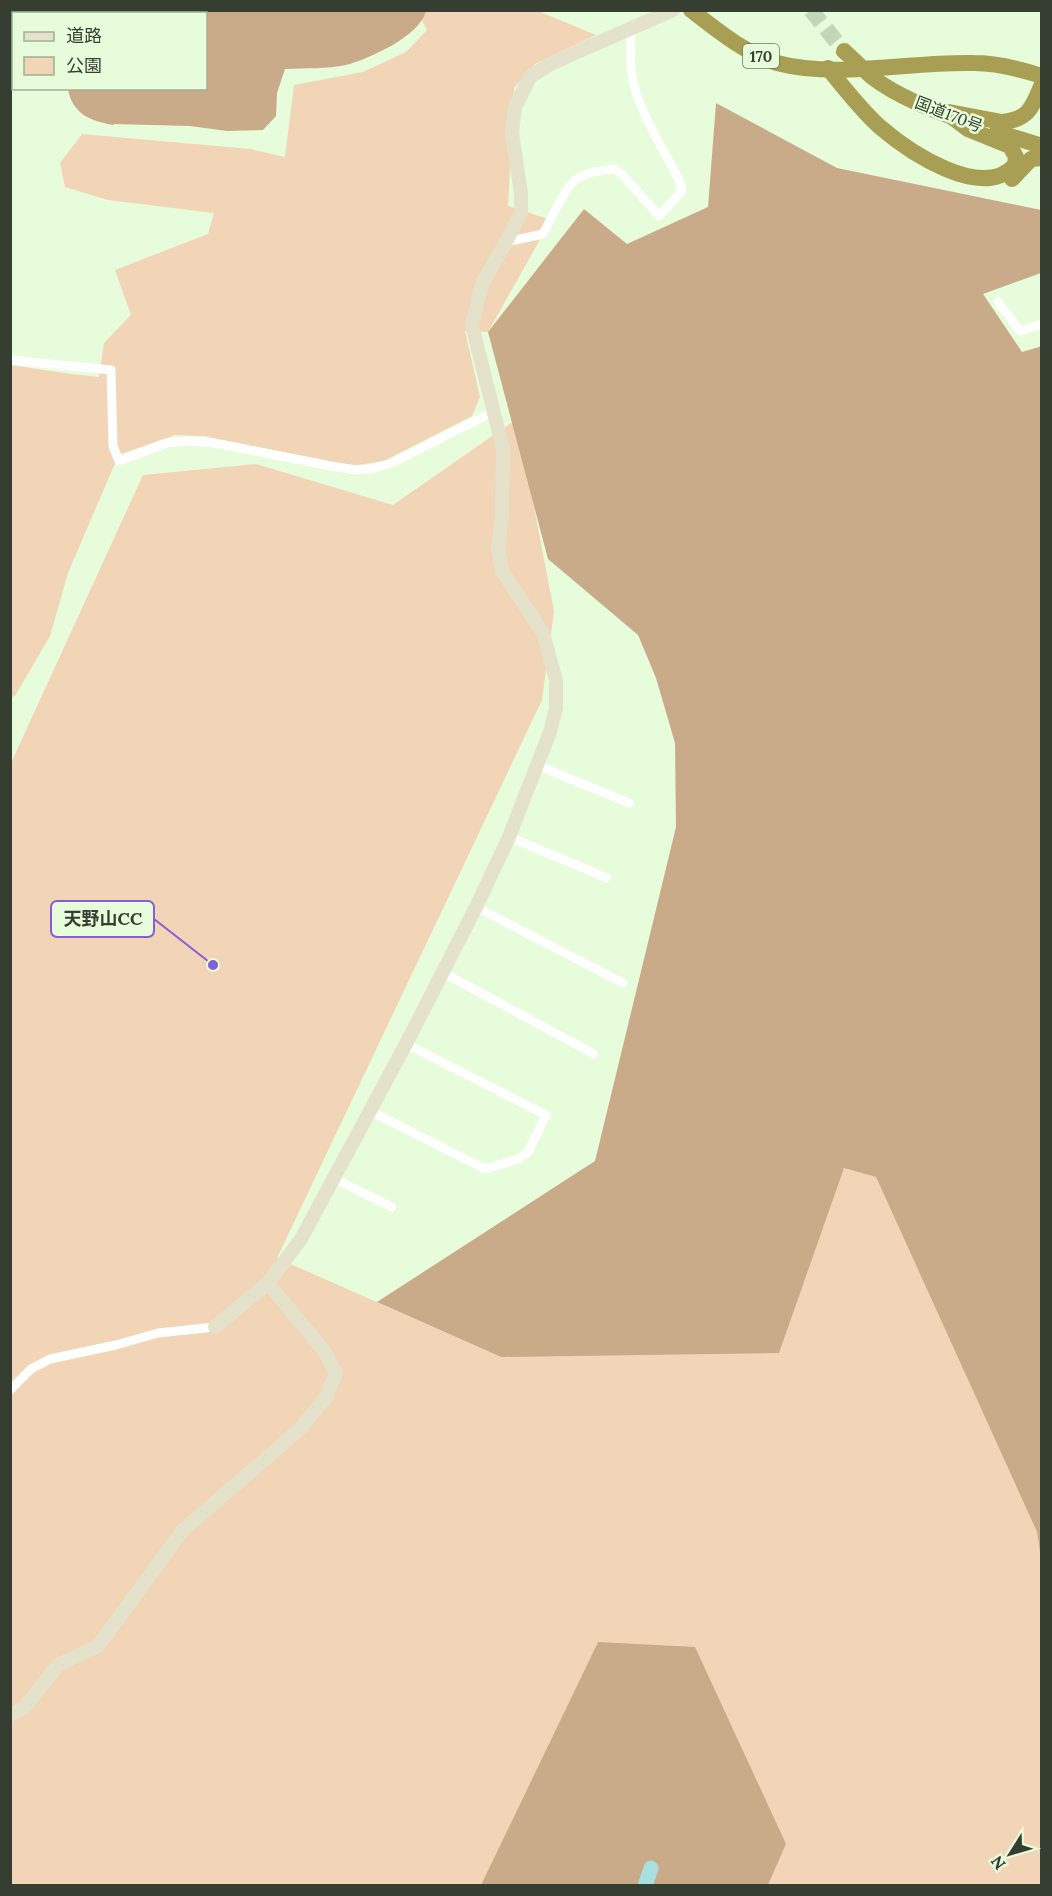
<svg xmlns="http://www.w3.org/2000/svg" width="1052" height="1896" font-family="Lora,'Noto Sans JP',serif">
<rect width="100%" height="100%" fill="#e7fcdb"/>
<g fill="#f1d5b6">
<polygon points="417,11 538,11 596,35 535,64 514,88 508,206 551,220 488,332 465,331 480,397 472,416 384,461 351,466 203,436 175,435 121,454 113,468 68,573 50,636 15,696 11,697 10,365 72,374 99,377 104,343 131,315 115,270 208,234 214,213 108,200 65,187 60,163 82,134 250,149 285,157 294,85 363,72 406,52 427,30"/>
<polygon points="517,419 554,611 542,700 277,1258 501,1357 844,1167 876,1177 1037,1532 1042,1559 1041,1885 768,1885 786,1843 598,1642 481,1885 11,1886 11,763 143,475 256,464 393,505"/>
</g>
<g fill="#c9ab8a">
<path d="M 96,11 L 426,10 L 426,11 C 420,36 369,59 346,65 C 327,69 305,68 285,69 L 277,93 L 276,116 L 263,130 L 227,131 L 190,126 L 114,124 L 113,125 C 91,121 72,114 68,89 L 206,88 L 206,14 L 94,13 Z"/>
<polygon points="716,103 837,168 1041,210 1041,273 983,294 1022,352 1042,346 1041,1559 1037,1532 876,1177 844,1168 779,1353 501,1357 377,1302 595,1161 676,827 675,743 656,678 638,635 548,559 488,332 584,209 627,244 708,207"/>
<polygon points="598,1642 695,1647 786,1844 768,1885 481,1885"/>
</g>
<g fill="none" stroke-linecap="round" stroke-linejoin="round">
<polyline stroke="#a8e0e2" stroke-width="15" points="645,1886 651,1868"/>
<polyline stroke="#c4d6b9" stroke-width="16" stroke-dasharray="16 8" stroke-linecap="butt" points="811,10 844,51"/>
<g stroke="#fff" stroke-width="9">
<path d="M 506,242 L 543,234 C 550,221 564,190 574,181 C 585,172 601,170 614,169 L 622,174 L 659,216 L 682,191 L 680,182 C 665,152 645,121 635,89 C 629,70 631,48 631,28"/>
<polyline points="998,302 1020,331 1042,324"/>
<polyline points="10,360 111,370 113,446 119,461 167,443 183,441 209,442 331,466 356,470 370,469 392,463 493,412"/>
<polyline points="537,765 629,803"/>
<polyline points="509,837 607,878"/>
<polyline points="476,907 623,983"/>
<polyline points="442,972 594,1054"/>
<polyline points="370,1111 485,1169 518,1159 528,1152 546,1115 406,1044"/>
<polyline points="333,1178 392,1207"/>
<polyline points="10,1390 31,1369 50,1359 116,1345 158,1333 215,1327"/>
</g>
<g stroke="#e5e2cc" stroke-width="14">
<polyline points="215,1327 268,1283 301,1239 406,1044 476,907 509,837 550,732 556,708 556,680 543,633 502,571 498,548 502,515 503,449 472,325 482,284 506,242 521,213 521,193 512,133 515,107 530,77 547,66 577,52 673,10"/>
<polyline points="10,1715 24,1708 58,1665 98,1646 183,1530 300,1429 326,1397 336,1374 325,1352 268,1283"/>
</g>
<g stroke="#a99f54" stroke-width="16">
<path d="M 691,10 C 717,30 744,53 777,63 C 837,79 912,61 974,63 C 997,63 1020,69 1042,76"/>
<path d="M 844,51 C 854,60 863,69 872,77 C 898,97 931,109 961,120"/>
<path d="M 828,68 C 844,88 861,110 880,127 C 908,151 982,202 1015,165 L 1016,157 L 1010,146 L 968,129 L 952,117"/>
<path d="M 949,112 L 1002,122 C 1029,120 1033,106 1042,84"/>
<polyline points="997,132 1042,146"/>
<polyline points="1012,179 1031,159 1042,158"/>
</g>
</g>
<g text-anchor="middle" dominant-baseline="central" stroke-width="5" stroke-linejoin="round" paint-order="stroke">
<rect fill="#e7fcdb" stroke="#6b7764" stroke-width="1.5" x="743" y="44" width="36" height="24" rx="4.5"/>
<g font-size="15" font-weight="bold" fill="#363e31">
<text x="761" y="56">170</text>
</g>
<g font-size="16" fill="#363e31" stroke="#e7fcdb">
<text transform="translate(949 114) rotate(21)">国道170号</text>
</g>
</g>
<path fill="none" stroke="#855fd9" stroke-width="2" d="M213 965L154 919"/>
<circle fill="#855fd9" stroke="#e7fcdb" stroke-width="2" cx="213" cy="965" r="6"/>
<rect fill="#e7fcdb" stroke="#855fd9" stroke-width="2" x="51" y="901" width="103" height="36" rx="6"/>
<g font-size="18" text-anchor="middle" font-weight="bold" fill="#363e31">
<text x="103" y="925">天野山CC</text>
</g>
<rect width="1052" height="1896" fill="none" stroke="#363e31" stroke-width="24"/>
<rect x="12" y="12" width="195" height="78" fill="#e7fcdb" stroke="#a0b097" stroke-width="1.5"/>
<rect x="24" y="32" width="30" height="9" fill="#e5e2cc" stroke="#a0b097" stroke-width="1.5"/>
<text x="66" y="42" font-size="18" fill="#363e31">道路</text>
<rect x="24" y="57" width="30" height="18" fill="#f1d5b6" stroke="#a0b097" stroke-width="1.5"/>
<text x="66" y="72" font-size="18" fill="#363e31">公園</text>
<g transform="translate(1010 1854) rotate(233)" stroke="#e7fcdb" stroke-width="4.5" paint-order="stroke">
<path d="M0-4.5L10 22L0 15L-10 22Z" fill="#363e31"/>
<text y="-9" font-size="16" font-weight="bold" text-anchor="middle" fill="#363e31">N</text>
</g>
</svg>
